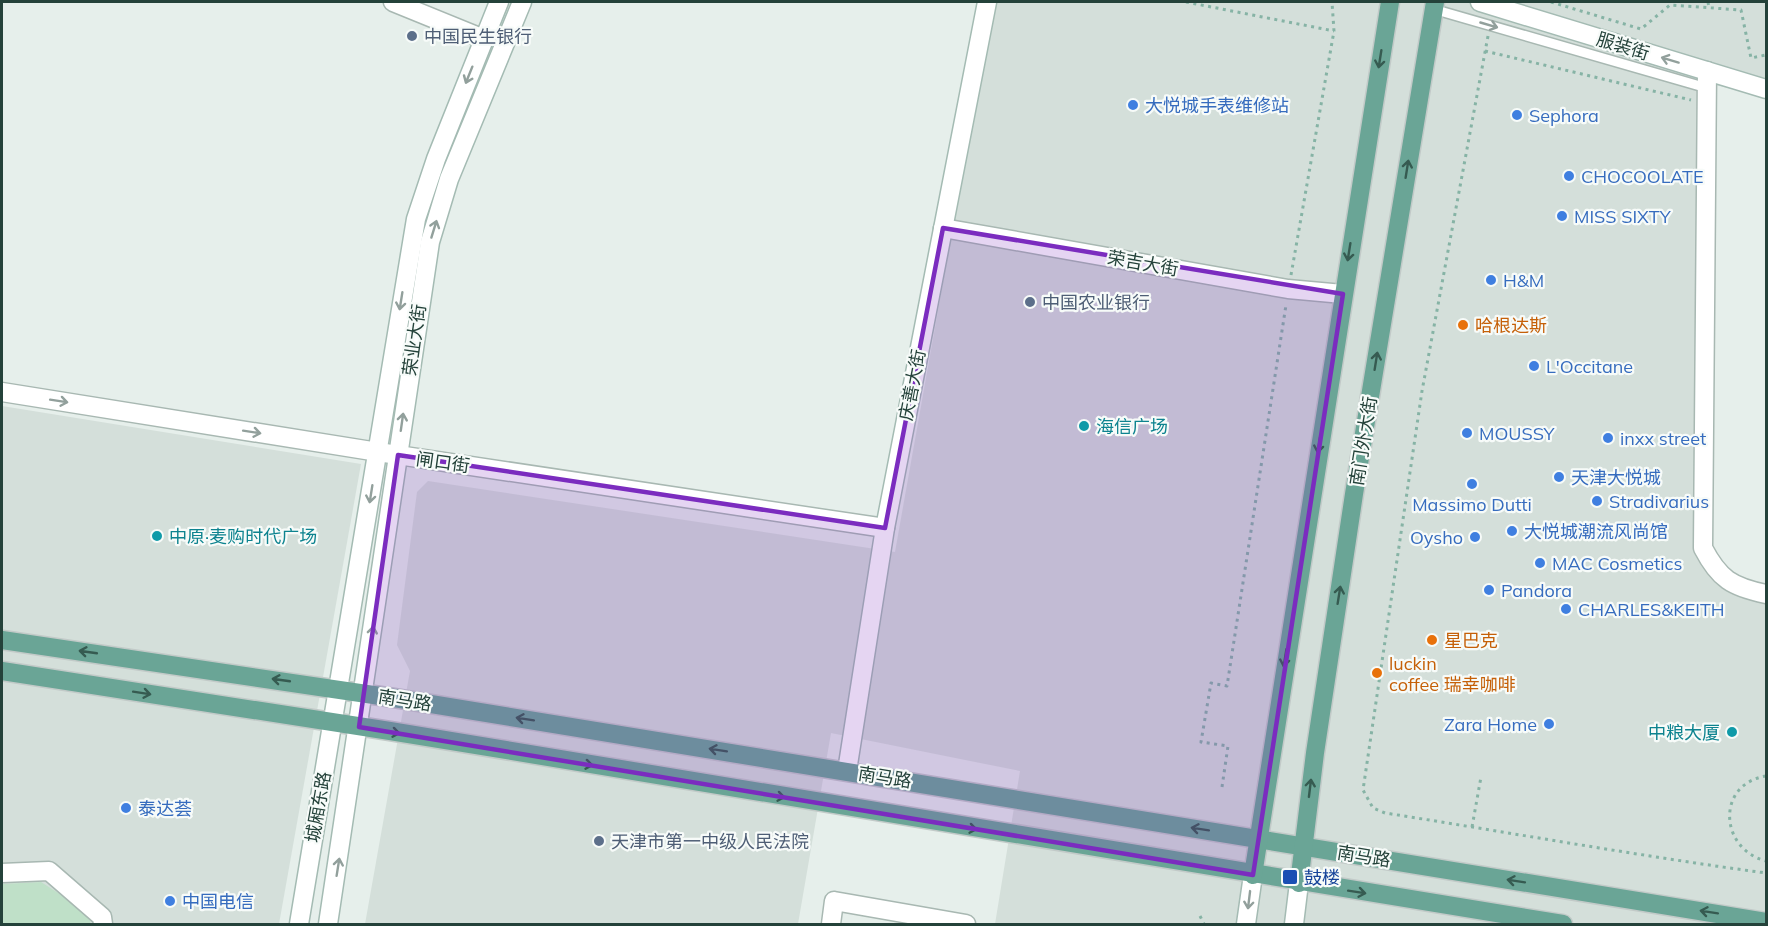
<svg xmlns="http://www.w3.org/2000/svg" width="1768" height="926" font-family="Mulish,'Noto Sans SC',sans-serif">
<rect width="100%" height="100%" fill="#e6efeb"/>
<g fill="#d4dfda">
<polygon points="993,2 1766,2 1766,97 1711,84 1705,550 1744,585 1766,590 1766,924 995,924 1020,771 831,733 798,924 365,924 410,671 397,645 417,492 428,481 895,552"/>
<polygon points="2,406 361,464 279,924 2,924"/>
</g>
<polygon fill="#bfe0c8" points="41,882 91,914 90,924 2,924 2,884"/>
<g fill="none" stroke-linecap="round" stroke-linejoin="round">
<defs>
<polyline id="lane" points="1433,9 1707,88"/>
<g id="street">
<polyline points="393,2 484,39"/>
<path d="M 1707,71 L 1703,548 C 1719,579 1732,587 1766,594"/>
<polyline points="943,228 1288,289 1343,294"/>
<polyline points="2,392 378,452 885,528"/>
<polyline points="2,873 49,871 102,917 103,924"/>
<polyline points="831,924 834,901 966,924"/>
</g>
<g id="secondary">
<polyline points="1480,2 1766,89"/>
<polyline points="847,771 885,528 987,2"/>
<polyline points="299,924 416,219 436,159 499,2"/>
<polyline points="328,924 430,242 449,179 522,2"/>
<polyline points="1246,924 1253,875"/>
<polyline points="1294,924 1299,883"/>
</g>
<g id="primary">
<polyline points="2,640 394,698 1766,922"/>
<polyline points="2,671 390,731 1563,924"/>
<polyline points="1253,875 1390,2"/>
<polyline points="1299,883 1315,753 1354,494 1435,2"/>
</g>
</defs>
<use href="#lane" stroke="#a8b8b2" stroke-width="12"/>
<use href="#street" stroke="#a8b8b2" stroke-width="21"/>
<use href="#secondary" stroke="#a4bbb3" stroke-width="21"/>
<use href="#primary" stroke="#c2cac8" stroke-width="21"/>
<g stroke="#86b3a5" stroke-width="3" stroke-dasharray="3 4.5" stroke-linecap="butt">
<polyline points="1186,2 1334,31"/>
<polyline points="1551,2 1641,29 1670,5 1741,10 1751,58 1766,55"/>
<polyline points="1708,2 1709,8"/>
<path d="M 1488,36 L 1422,391 L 1363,790 L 1373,808 L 1385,813 C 1513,833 1639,856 1766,873"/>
<polyline points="1485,51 1691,100"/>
<polyline points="1291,275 1334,31 1332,2"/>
<path d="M 1766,776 C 1716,784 1719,849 1766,861"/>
<polyline points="1222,787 1228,746 1201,742 1211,683 1227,686 1286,305"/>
<polyline points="1472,827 1481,777"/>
<polyline points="1200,916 1204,924"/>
</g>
<use href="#lane" stroke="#fff" stroke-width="9"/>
<use href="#street" stroke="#fff" stroke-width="18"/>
<use href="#secondary" stroke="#fff" stroke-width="18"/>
<use href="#primary" stroke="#6aa596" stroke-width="18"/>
</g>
<defs><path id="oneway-shaft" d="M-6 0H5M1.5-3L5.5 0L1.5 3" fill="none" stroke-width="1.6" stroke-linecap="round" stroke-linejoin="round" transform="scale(1.5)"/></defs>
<g stroke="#92a09c">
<use href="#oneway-shaft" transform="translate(1489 25) rotate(16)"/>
<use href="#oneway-shaft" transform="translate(1670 60) rotate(-163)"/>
<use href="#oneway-shaft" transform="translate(469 75) rotate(112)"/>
<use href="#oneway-shaft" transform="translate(434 229) rotate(-73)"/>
<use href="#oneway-shaft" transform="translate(401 301) rotate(99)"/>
<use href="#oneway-shaft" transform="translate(59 401) rotate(9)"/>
<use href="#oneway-shaft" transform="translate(402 422) rotate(-82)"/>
<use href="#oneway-shaft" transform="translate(252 432) rotate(9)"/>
<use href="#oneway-shaft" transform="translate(371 494) rotate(99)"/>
<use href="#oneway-shaft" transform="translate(372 635) rotate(-82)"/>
<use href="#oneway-shaft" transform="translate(338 867) rotate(-81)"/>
<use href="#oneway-shaft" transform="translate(1249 900) rotate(97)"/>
</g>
<g stroke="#365b51">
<use href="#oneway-shaft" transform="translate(1380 59) rotate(99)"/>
<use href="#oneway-shaft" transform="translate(1407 169) rotate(-81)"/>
<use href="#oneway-shaft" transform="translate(1349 252) rotate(99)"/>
<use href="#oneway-shaft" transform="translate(1376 361) rotate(-81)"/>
<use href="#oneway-shaft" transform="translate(1319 444) rotate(99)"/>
<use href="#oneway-shaft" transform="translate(1339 595) rotate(-81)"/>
<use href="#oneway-shaft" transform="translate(88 652) rotate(-172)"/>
<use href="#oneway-shaft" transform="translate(1285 658) rotate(99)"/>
<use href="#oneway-shaft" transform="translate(281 680) rotate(-172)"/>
<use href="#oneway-shaft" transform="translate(142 693) rotate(9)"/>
<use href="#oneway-shaft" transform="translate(525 719) rotate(-171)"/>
<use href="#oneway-shaft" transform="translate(391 732) rotate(9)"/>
<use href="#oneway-shaft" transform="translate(718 750) rotate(-171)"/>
<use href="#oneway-shaft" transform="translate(584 764) rotate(9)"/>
<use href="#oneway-shaft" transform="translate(1310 788) rotate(-83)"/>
<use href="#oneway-shaft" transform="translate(776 796) rotate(9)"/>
<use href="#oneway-shaft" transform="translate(968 828) rotate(9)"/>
<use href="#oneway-shaft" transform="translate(1200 829) rotate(-171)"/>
<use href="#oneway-shaft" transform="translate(1516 881) rotate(-171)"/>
<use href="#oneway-shaft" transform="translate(1357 892) rotate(9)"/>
<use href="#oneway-shaft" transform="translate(1709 912) rotate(-171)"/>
</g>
<path fill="#7b2cbf" fill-opacity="0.2" stroke="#7b2cbf" stroke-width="4.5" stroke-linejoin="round" d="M 943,228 L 1343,294 L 1253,875 L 359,727 L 398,455 L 885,528 Z"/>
<g fill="#5c6f8a" stroke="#f7fbf9" stroke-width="2">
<circle cx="412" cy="36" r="6"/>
<circle cx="1030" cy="302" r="6"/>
<circle cx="599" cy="841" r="6"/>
</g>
<g fill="#3f7fe0" stroke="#f7fbf9" stroke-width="2">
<circle cx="1133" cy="105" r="6"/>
<circle cx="1517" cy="115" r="6"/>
<circle cx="1569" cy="176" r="6"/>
<circle cx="1562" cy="216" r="6"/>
<circle cx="1491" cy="280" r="6"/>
<circle cx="1534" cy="366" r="6"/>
<circle cx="1467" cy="433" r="6"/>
<circle cx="1608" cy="438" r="6"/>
<circle cx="1559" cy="477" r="6"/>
<circle cx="1472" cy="484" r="6"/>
<circle cx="1597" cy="501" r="6"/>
<circle cx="1512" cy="531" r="6"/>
<circle cx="1475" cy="537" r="6"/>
<circle cx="1540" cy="563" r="6"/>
<circle cx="1489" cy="590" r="6"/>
<circle cx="1566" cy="609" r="6"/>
<circle cx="1549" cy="724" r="6"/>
<circle cx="126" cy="808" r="6"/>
<circle cx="170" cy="901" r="6"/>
</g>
<g fill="#e8710a" stroke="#f7fbf9" stroke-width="2">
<circle cx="1463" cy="325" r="6"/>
<circle cx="1432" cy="640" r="6"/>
<circle cx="1377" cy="673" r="6"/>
</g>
<g fill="#0f9aa8" stroke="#f7fbf9" stroke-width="2">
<circle cx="1084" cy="426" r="6"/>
<circle cx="157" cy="536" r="6"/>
<circle cx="1732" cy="732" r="6"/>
</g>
<rect fill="#1a4fb4" stroke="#f7fbf9" stroke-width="2" x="1282" y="869" width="16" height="16" rx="3"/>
<g text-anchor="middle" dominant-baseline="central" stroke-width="4.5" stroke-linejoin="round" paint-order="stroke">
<g font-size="18" fill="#4e5e75" stroke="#f7fbf9" text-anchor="start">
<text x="424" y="36">中国民生银行</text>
<text x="1042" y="302">中国农业银行</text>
<text x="611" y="841">天津市第一中级人民法院</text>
</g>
<g font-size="18" fill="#24423a" stroke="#f7fbf9">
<text transform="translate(1623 46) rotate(17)">服装街</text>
<text transform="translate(1143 263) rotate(10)">荣吉大街</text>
<text transform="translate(414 340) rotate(-82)">荣业大街</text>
<text transform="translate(912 385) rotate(-79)">庆善大街</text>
<text transform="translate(1363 441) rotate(-81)">南门外大街</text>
<text transform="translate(443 462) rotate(8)">闸口街</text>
<text transform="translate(405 700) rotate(9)">南马路</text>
<text transform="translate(885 777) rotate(9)">南马路</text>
<text transform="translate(318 807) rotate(-80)">城厢东路</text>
<text transform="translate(1364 856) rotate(9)">南马路</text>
</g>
<g font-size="18" fill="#366cbe" stroke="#f7fbf9" text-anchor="start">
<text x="1145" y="105">大悦城手表维修站</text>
<text x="1529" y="115">Sephora</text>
<text x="1581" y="176">CHOCOOLATE</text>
<text x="1574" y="216">MISS SIXTY</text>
<text x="1503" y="280">H&amp;M</text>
<text x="1546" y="366">L'Occitane</text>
<text x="1479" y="433">MOUSSY</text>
<text x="1620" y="438">inxx street</text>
<text x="1571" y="477">天津大悦城</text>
<text x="1609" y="501">Stradivarius</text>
<text x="1472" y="504" text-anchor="middle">Massimo Dutti</text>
<text x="1524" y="531">大悦城潮流风尚馆</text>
<text x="1463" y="537" text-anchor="end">Oysho</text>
<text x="1552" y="563">MAC Cosmetics</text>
<text x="1501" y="590">Pandora</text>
<text x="1578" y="609">CHARLES&amp;KEITH</text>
<text x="1537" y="724" text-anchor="end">Zara Home</text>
<text x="138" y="808">泰达荟</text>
<text x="182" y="901">中国电信</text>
</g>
<g font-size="18" fill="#c56008" stroke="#f7fbf9" text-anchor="start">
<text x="1475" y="325">哈根达斯</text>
<text x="1444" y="640">星巴克</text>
<text x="1389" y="663">luckin<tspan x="1389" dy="21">coffee 瑞幸咖啡</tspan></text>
</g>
<g font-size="18" fill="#0d838f" stroke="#f7fbf9" text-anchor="start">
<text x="1096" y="426">海信广场</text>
<text x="169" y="536">中原·麦购时代广场</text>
<text x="1720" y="732" text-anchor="end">中粮大厦</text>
</g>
<g font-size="18" fill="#164399" stroke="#f7fbf9" text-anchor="start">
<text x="1304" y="877">鼓楼</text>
</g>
</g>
<rect width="1768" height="926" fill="none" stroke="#24423a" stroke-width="6"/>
</svg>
